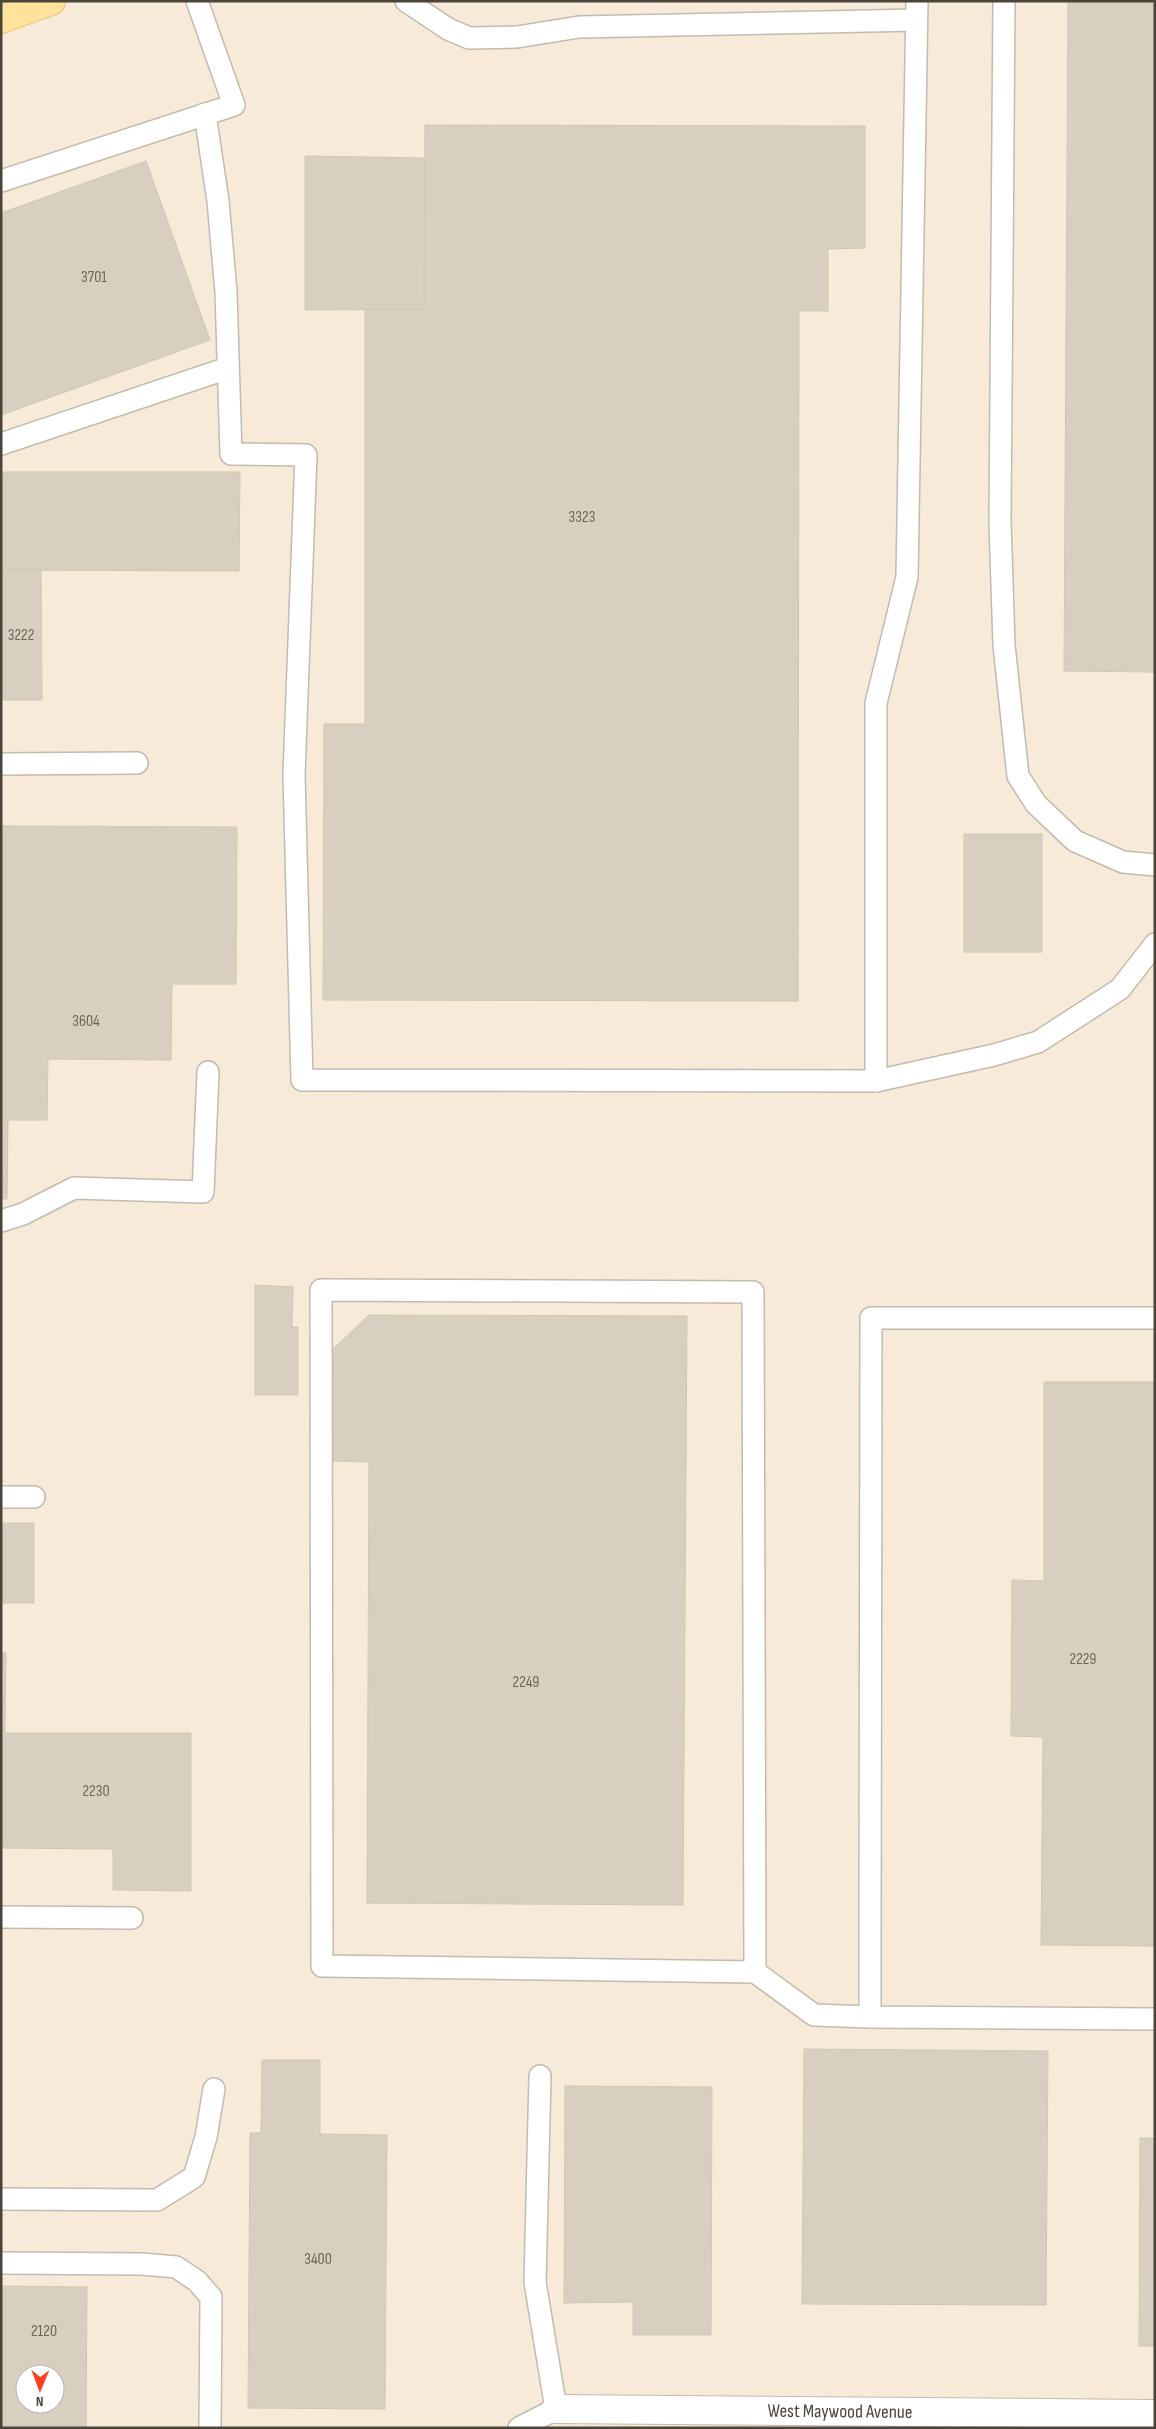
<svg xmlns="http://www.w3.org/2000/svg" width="1156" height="2429" font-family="'Sofia Sans Condensed',sans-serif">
<rect width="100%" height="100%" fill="#f6f3ec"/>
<path fill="#f7ead8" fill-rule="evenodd" d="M 1,1 L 1155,1 L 1155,2428 L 1,2428 ZM 25,2374 L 55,2374 L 55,2404 L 25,2404 Z"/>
<g fill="#d8cfc1" stroke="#d3c7b4" fill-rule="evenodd">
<polygon points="1068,1 1155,1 1155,672 1064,671"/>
<polygon points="425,125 865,126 865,248 828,249 828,311 799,311 798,1001 323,1000 324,724 365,724 365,309 424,309"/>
<polygon points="305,156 425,158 424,309 305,310"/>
<polygon points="146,161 210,340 1,415 1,213"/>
<polygon points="1,472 240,472 239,571 1,570"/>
<polygon points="1,570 41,570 42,700 1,700"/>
<polygon points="1,826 237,827 236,984 172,984 171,1060 48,1059 47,1120 8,1120 7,1199 1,1199"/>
<rect x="964" y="834" width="78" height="118"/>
<polygon points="255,1285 293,1287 292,1327 298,1327 298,1395 255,1395"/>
<polygon points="369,1315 687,1316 683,1905 367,1903 369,1462 333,1461 333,1349"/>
<polygon points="1044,1382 1155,1382 1155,1946 1041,1945 1043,1737 1011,1736 1012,1580 1044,1581"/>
<rect x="1" y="1523" width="33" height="80"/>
<polygon points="1,1653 6,1653 5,1733 191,1733 191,1891 113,1890 113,1849 1,1848"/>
<polygon points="804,2049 1048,2051 1046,2305 802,2304"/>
<polygon points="262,2060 320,2060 320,2134 387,2135 385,2409 248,2408 250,2133 261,2133"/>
<polygon points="565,2086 712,2087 711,2335 633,2335 633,2302 564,2303"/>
<polygon points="1140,2138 1155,2138 1155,2346 1139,2346"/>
<path d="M 1,2286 L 87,2287 L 86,2428 L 1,2428 ZM 25,2374 L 55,2374 L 55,2404 L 25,2404 Z"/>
</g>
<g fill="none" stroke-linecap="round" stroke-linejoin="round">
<defs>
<g id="service">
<polyline points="406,1 448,29 469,38 517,37 579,27 916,20"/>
<polyline points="1004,1 1000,523 1004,645 1018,776 1036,804 1075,841 1123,862 1155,865"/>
<polyline points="205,114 218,201 226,292 231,454 306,455 294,775 302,1080 876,1081 876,703 907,577 917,1"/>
<polyline points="1,181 234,105 197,1"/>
<polyline points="1,444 228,368"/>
<polyline points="1,764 137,763"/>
<polyline points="876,1081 994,1055 1038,1042 1120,989 1155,944"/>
<polyline points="1,1221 23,1214 74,1188 203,1192 208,1072"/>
<polyline points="1155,1318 871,1318 870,1944 870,2017 1155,2019"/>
<polyline points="1,1497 34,1497"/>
<polyline points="1,1917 132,1918"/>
<polyline points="755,1972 753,1292 321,1290 322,1966 755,1972 814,2015 870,2017"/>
<polyline points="1,2199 157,2200 194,2177 206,2137 214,2089"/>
<polyline points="1,2263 142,2264 176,2267 197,2281 211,2297 210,2428"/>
<polyline points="519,2428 556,2409 535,2282 540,2076"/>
</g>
<g id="minor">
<path id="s1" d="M 556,2409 L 1155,2414"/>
</g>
<polyline id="primary" points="1,19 51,1"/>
</defs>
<use href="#service" stroke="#c2bbae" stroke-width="24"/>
<use href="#minor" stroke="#c2bbae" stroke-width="30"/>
<use href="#primary" stroke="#e6c16a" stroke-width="30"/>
<use href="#service" stroke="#fff" stroke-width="21"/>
<use href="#minor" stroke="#fff" stroke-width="28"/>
<use href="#primary" stroke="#ffe39c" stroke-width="28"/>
</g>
<g text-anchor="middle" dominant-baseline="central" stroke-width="4.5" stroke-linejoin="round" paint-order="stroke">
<g font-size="16" fill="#6e675b">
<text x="94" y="277">3701</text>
<text x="582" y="517">3323</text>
<text x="21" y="635">3222</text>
<text x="86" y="1021">3604</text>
<text x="1083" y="1659">2229</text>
<text x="526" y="1682">2249</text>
<text x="96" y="1791">2230</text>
<text x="318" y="2259">3400</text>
<text x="44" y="2331">2120</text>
</g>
<g font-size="19" fill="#4b4439" stroke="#fff">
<text stroke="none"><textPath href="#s1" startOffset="284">West Maywood Avenue</textPath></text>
</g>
</g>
<rect width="1156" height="2429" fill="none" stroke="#4b4439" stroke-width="5"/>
<g transform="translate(40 2389) rotate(181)"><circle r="24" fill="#ffffff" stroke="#b7b4b0"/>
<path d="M0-4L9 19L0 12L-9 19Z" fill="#fc3f1d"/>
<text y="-8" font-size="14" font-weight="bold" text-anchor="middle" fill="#4b4439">N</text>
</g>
</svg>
